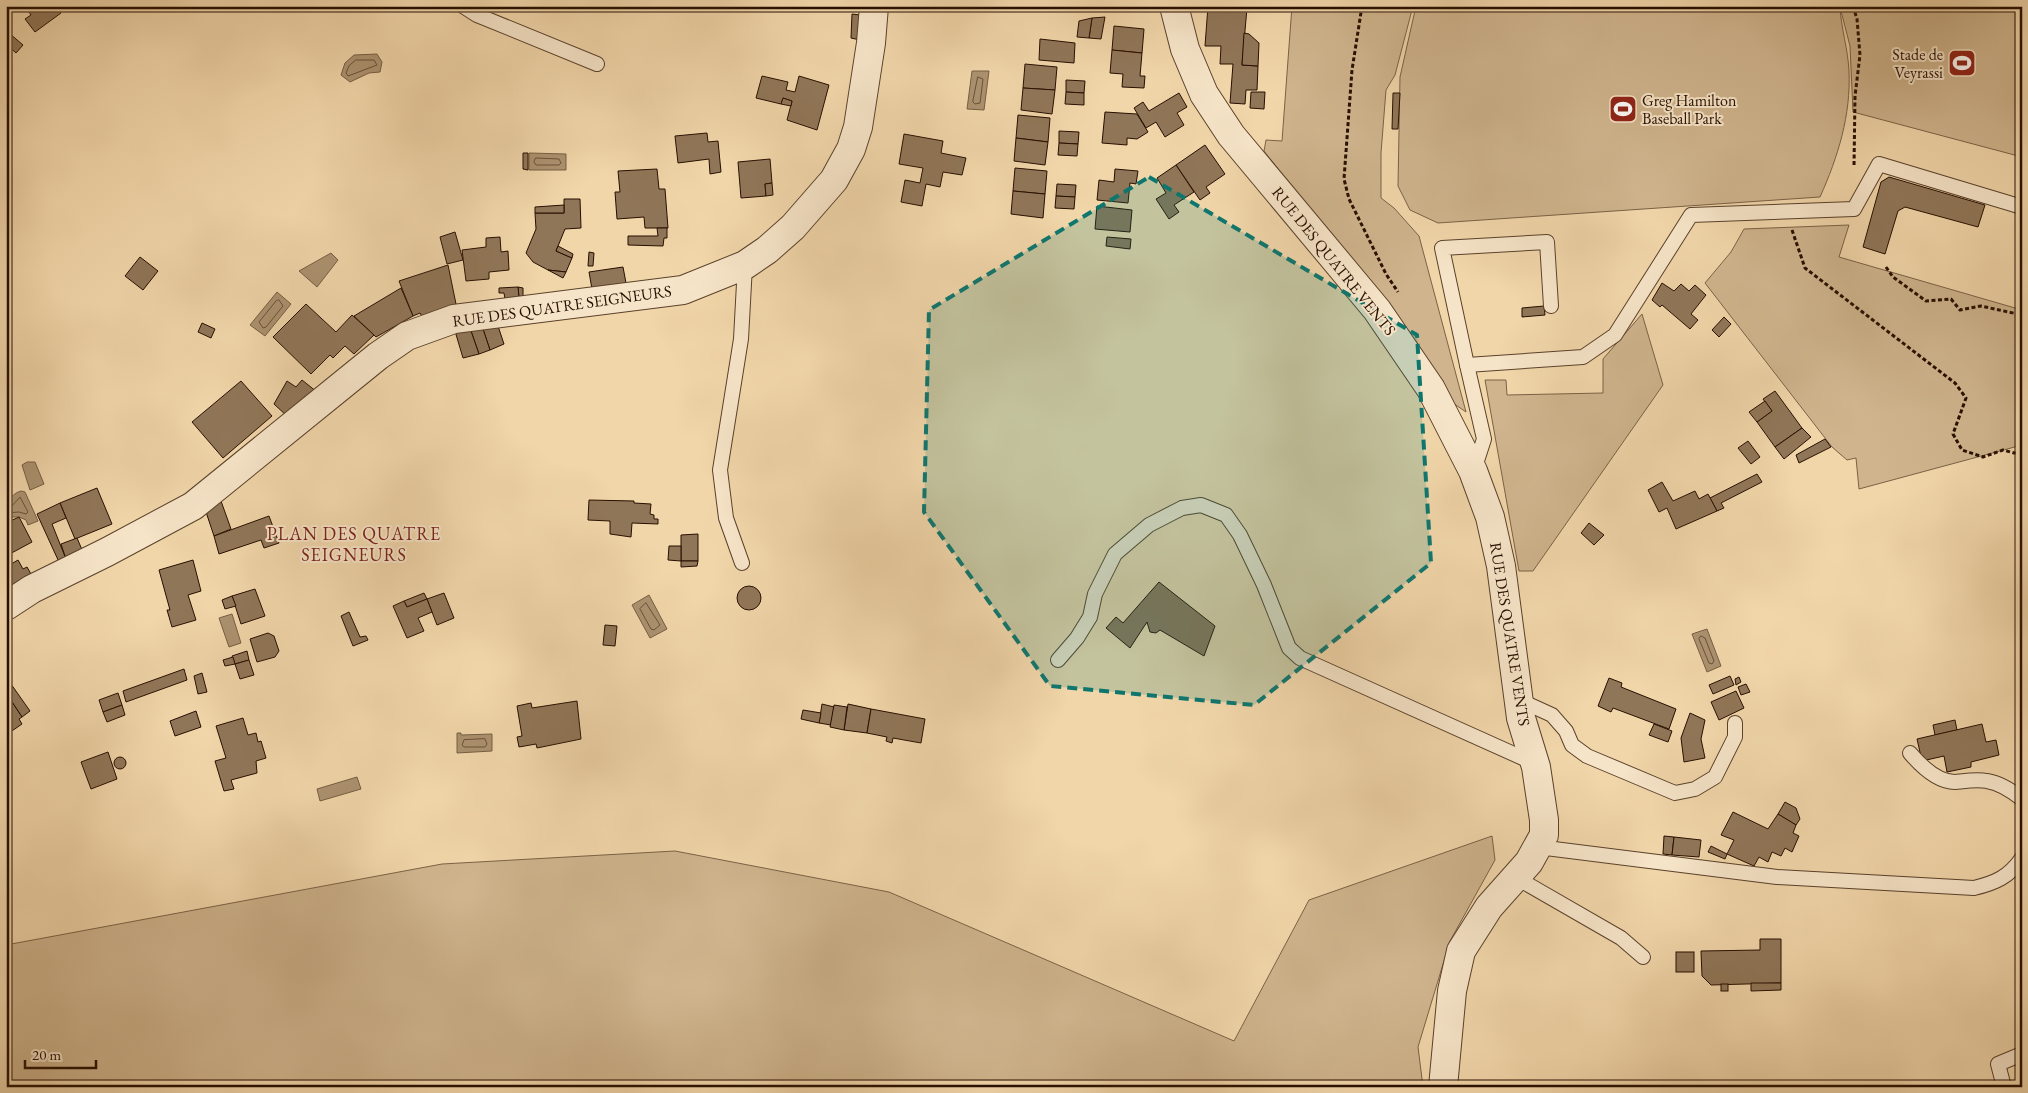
<svg xmlns="http://www.w3.org/2000/svg" width="2028" height="1093" font-family="'EB Garamond',serif">
<rect width="100%" height="100%" fill="#f1d6aa"/>
<filter id="stains"><feTurbulence type="fractalNoise" baseFrequency=".004" numOctaves="4"/><feColorMatrix values="0 0 0 0 .2 0 0 0 0 .09 0 0 0 0 .02 0 0 0 .5 -.17"/></filter>
<radialGradient id="worn" r=".72"><stop offset=".6" stop-color="#630" stop-opacity="0"/><stop offset="1" stop-color="#630" stop-opacity=".3"/></radialGradient>
<g fill="#cfb48d" stroke="#7b6246">
<polygon points="1292,6 1413,6 1395,75 1386,90 1381,153 1381,198 1394,208 1419,236 1466,412 1453,403 1391,313 1264,151 1266,140 1282,141"/>
<path d="M 1416,6 L 2022,6 L 2022,157 L 1853,112 L 1850,46 L 1840,7 C 1841,28 1848,49 1849,71 C 1851,115 1838,157 1820,197 L 1438,223 L 1410,210 L 1398,186 L 1400,77 Z"/>
<polygon points="1849,225 1839,257 2022,310 2022,445 1859,489 1856,458 1847,460 1832,447 1705,283 1731,252 1744,229"/>
<polygon points="1642,314 1663,385 1533,571 1519,571 1485,380 1506,380 1507,395 1603,393 1603,359"/>
<polygon points="1492,836 1495,860 1450,941 1418,1047 1423,1087 6,1087 6,945 442,864 675,851 889,892 1234,1041 1309,900"/>
</g>
<g fill="#ac9270" stroke="#775e43">
<polygon points="377,54 382,62 380,72 369,73 350,82 341,75 345,63 354,55"/>
<polygon points="972,71 989,71 984,110 967,109"/>
<polygon points="529,153 566,154 566,170 529,170"/>
<polygon points="331,253 338,260 317,287 299,271"/>
<polygon points="277,292 291,304 265,336 250,325"/>
<polygon points="27,462 35,462 44,484 30,490 22,465"/>
<path d="M 21,491 L 25,492 L 38,521 L 28,525 L 26,520 L 19,517 L 6,517 C 6,507 9,494 21,491 Z"/>
<polygon points="649,595 667,629 650,638 632,605"/>
<polygon points="232,614 241,643 229,647 219,618"/>
<polygon points="1707,629 1721,666 1707,672 1692,634"/>
<polygon points="457,733 461,733 461,735 492,734 492,751 457,753"/>
<polygon points="357,777 361,789 320,801 317,789"/>
</g>
<g fill="none" stroke-linecap="round" stroke-linejoin="round">
<g stroke="#6a5038" stroke-width="1">
<polygon points="356,60 374,60 377,65 348,76 346,73 349,66"/>
<polygon points="978,77 983,79 980,103 975,104 973,102"/>
<polygon points="536,158 559,159 561,163 559,165 536,165 534,162"/>
<polygon points="279,300 283,306 266,327 263,328 259,322 276,301"/>
<polyline points="6,508 11,507 20,497 28,512 26,514 19,512 6,513"/>
<polygon points="646,603 660,625 654,630 651,629 640,609"/>
<polygon points="1701,636 1705,638 1714,661 1712,664 1709,663 1699,639"/>
<polygon points="485,739 487,744 485,747 464,747 462,745 464,740"/>
</g>
</g>
<g fill="#907658" stroke="#270f00">
<polygon points="25,6 56,6 61,13 35,32 25,19 31,15"/>
<polygon points="1208,6 1247,8 1242,65 1258,66 1257,90 1246,90 1245,104 1230,103 1233,64 1220,64 1221,46 1205,46"/>
<polygon points="852,14 860,15 860,40 851,38"/>
<polygon points="1105,17 1101,39 1089,38 1092,18"/>
<polygon points="1092,18 1089,38 1077,37 1079,21"/>
<polygon points="1114,26 1144,29 1142,53 1112,50"/>
<polygon points="9,33 23,45 16,53 6,44 6,37"/>
<polygon points="1244,33 1249,34 1259,43 1258,66 1242,65"/>
<polygon points="1040,39 1075,43 1074,63 1039,60"/>
<polygon points="1112,50 1142,53 1140,76 1145,76 1144,88 1122,87 1123,74 1110,73"/>
<polygon points="1025,64 1057,67 1055,90 1023,88"/>
<polygon points="762,76 788,82 786,90 795,92 799,76 829,85 817,130 787,120 792,101 783,98 781,104 756,98"/>
<polygon points="1066,80 1085,81 1084,93 1066,92"/>
<polygon points="1023,88 1055,90 1052,114 1021,110"/>
<polygon points="1066,92 1084,93 1084,105 1065,104"/>
<polygon points="1251,92 1265,92 1264,109 1250,108"/>
<polygon points="1179,93 1187,107 1177,113 1184,125 1165,137 1156,122 1146,128 1134,108 1143,102 1149,111"/>
<polygon points="1393,93 1400,93 1398,129 1392,129"/>
<polygon points="783,98 792,101 791,106 781,104"/>
<polygon points="1105,112 1137,114 1148,132 1137,139 1127,138 1127,145 1102,143"/>
<polygon points="1018,115 1050,118 1048,142 1016,138"/>
<polygon points="1059,131 1079,132 1078,144 1059,143"/>
<polygon points="707,133 708,142 718,141 721,172 710,174 709,159 678,163 675,136"/>
<polygon points="904,134 943,141 941,153 966,158 962,175 943,172 940,187 926,184 922,206 901,202 905,180 920,183 923,168 899,164"/>
<polygon points="1016,138 1048,142 1045,165 1014,161"/>
<polygon points="1059,143 1078,144 1077,156 1058,155"/>
<polygon points="1205,145 1225,174 1206,187 1210,193 1200,200 1176,165"/>
<polygon points="523,153 528,153 528,170 523,169"/>
<polygon points="770,159 772,183 765,184 766,196 741,198 738,162"/>
<polygon points="1176,165 1194,192 1174,205 1179,212 1169,219 1156,199 1166,193 1157,178"/>
<polygon points="1015,168 1047,171 1045,194 1013,191"/>
<polygon points="657,169 659,189 665,189 668,228 645,228 644,217 617,219 615,192 620,192 618,171"/>
<polygon points="1115,169 1138,171 1136,184 1130,183 1128,203 1097,200 1099,180 1114,182"/>
<polygon points="1889,177 1985,205 1978,227 1905,207 1898,211 1885,254 1863,247 1881,182"/>
<polygon points="772,183 773,195 766,196 765,184"/>
<polygon points="1057,184 1076,185 1075,197 1056,196"/>
<polygon points="1013,191 1045,194 1043,218 1011,214"/>
<polygon points="1056,196 1075,197 1074,209 1055,208"/>
<polygon points="564,199 580,199 581,228 565,229 556,251 572,258 566,272 548,270 533,262 526,253 536,229 535,213 564,213"/>
<polygon points="564,205 564,213 535,213 535,207"/>
<polygon points="1097,206 1132,210 1130,232 1095,229"/>
<polygon points="657,228 667,228 667,238 664,238 663,246 628,245 628,236 658,236"/>
<polygon points="455,232 463,260 447,264 440,237"/>
<polygon points="500,237 501,252 508,251 509,270 489,272 489,279 466,281 462,250 486,247 486,238"/>
<polygon points="1107,237 1131,239 1130,249 1106,246"/>
<polygon points="558,246 573,254 572,258 556,251"/>
<polygon points="589,252 594,253 593,266 588,266"/>
<polygon points="140,257 158,271 143,290 125,276"/>
<polygon points="448,265 456,304 423,318 420,313 413,316 399,281"/>
<polygon points="623,267 626,283 592,289 589,272"/>
<polygon points="548,270 566,272 563,278"/>
<polygon points="1662,283 1674,291 1681,284 1689,291 1695,285 1706,295 1691,314 1698,320 1690,329 1662,305 1660,307 1652,300"/>
<polygon points="518,287 523,288 523,298 519,298"/>
<polygon points="518,287 519,298 505,299 504,293 499,293 499,288"/>
<polygon points="401,288 413,316 376,337 354,316"/>
<polygon points="306,304 336,332 352,315 374,335 354,354 345,346 333,358 330,355 311,374 273,337"/>
<polygon points="1544,306 1545,315 1522,317 1522,308"/>
<polygon points="1724,317 1731,324 1719,337 1712,330"/>
<polygon points="202,323 215,329 211,338 198,332"/>
<polygon points="497,323 504,344 490,350 483,329"/>
<polygon points="483,329 490,350 479,354 471,331"/>
<polygon points="455,331 471,331 479,354 463,358"/>
<polygon points="302,380 317,392 288,417 274,404 287,381 296,387"/>
<polygon points="241,381 272,416 223,458 192,422"/>
<polygon points="1775,391 1802,428 1775,447 1757,422 1772,411 1763,399"/>
<polygon points="1765,401 1772,411 1757,422 1749,412"/>
<polygon points="1802,428 1811,437 1784,459 1775,447"/>
<polygon points="1825,439 1831,447 1799,463 1796,455"/>
<polygon points="1748,441 1760,457 1751,464 1738,448"/>
<polygon points="1757,474 1762,482 1721,503 1724,508 1717,511 1710,498"/>
<polygon points="1662,482 1673,501 1695,491 1699,499 1708,494 1717,511 1676,529 1667,508 1659,512 1648,490"/>
<polygon points="97,488 112,524 75,539 60,503"/>
<polygon points="589,500 634,501 634,503 651,504 650,514 654,515 654,519 658,519 658,524 632,523 631,537 610,534 610,521 588,520"/>
<polygon points="221,501 231,529 214,536 204,506"/>
<polygon points="60,503 66,518 52,524 66,559 59,562 37,514"/>
<polygon points="269,516 279,543 264,548 261,540 219,554 214,536"/>
<polygon points="19,517 32,542 6,556 6,523"/>
<polygon points="1589,523 1604,535 1594,545 1581,533"/>
<polygon points="698,534 698,561 681,561 681,535"/>
<polygon points="77,538 83,552 66,559 61,544"/>
<polygon points="669,546 681,546 681,561 668,560"/>
<polygon points="18,560 23,569 27,567 31,574 6,591 6,567"/>
<polygon points="193,560 201,591 188,595 196,620 172,627 167,610 170,610 159,570"/>
<polygon points="681,561 698,561 697,566 681,567"/>
<polygon points="1159,582 1215,626 1204,656 1160,630 1156,633 1150,632 1147,622 1130,648 1106,628 1116,617 1123,623"/>
<circle cx="749" cy="598" r="12"/>
<polygon points="255,589 265,616 241,624 232,596"/>
<polygon points="424,593 427,599 407,607 404,601"/>
<polygon points="444,593 454,618 437,625 427,599"/>
<polygon points="232,596 236,606 225,609 222,600"/>
<polygon points="427,599 432,612 418,618 424,631 407,638 393,606 404,601 407,607"/>
<polygon points="349,612 360,637 366,636 368,640 353,646 341,616"/>
<polygon points="605,625 617,626 615,646 603,645"/>
<polygon points="268,633 274,636 279,651 275,657 257,662 250,639"/>
<polygon points="247,651 249,660 235,664 232,656"/>
<polygon points="233,657 235,664 225,666 223,660"/>
<polygon points="249,660 254,675 240,679 235,664"/>
<polygon points="184,669 187,680 126,702 123,691"/>
<polygon points="202,673 207,692 198,694 194,676"/>
<polygon points="1730,676 1734,685 1713,694 1709,685"/>
<polygon points="6,677 30,711 22,717 6,693"/>
<polygon points="1739,677 1741,682 1736,685 1735,679"/>
<polygon points="1609,678 1622,683 1621,687 1676,709 1669,729 1613,708 1611,712 1598,706"/>
<polygon points="1746,684 1750,692 1741,695 1738,687"/>
<polygon points="1736,691 1744,708 1719,720 1711,702"/>
<polygon points="6,693 22,717 19,719 22,724 6,735"/>
<polygon points="118,693 122,705 103,712 99,700"/>
<polygon points="577,701 581,739 537,748 536,744 519,747 517,737 522,736 517,706 531,703 532,708"/>
<polygon points="822,704 834,707 831,725 819,723"/>
<polygon points="848,704 871,709 867,733 844,730"/>
<polygon points="122,705 125,715 107,722 103,712"/>
<polygon points="834,705 847,707 844,730 830,727"/>
<polygon points="871,709 925,719 921,743 893,738 892,743 886,741 887,737 867,733"/>
<polygon points="803,710 821,713 819,723 801,719"/>
<polygon points="196,711 201,727 175,736 170,721"/>
<polygon points="1690,713 1705,720 1701,739 1705,758 1684,762 1681,738"/>
<polygon points="243,718 248,735 256,733 258,742 261,741 266,758 256,761 257,773 231,780 234,789 224,791 215,761 226,758 216,726"/>
<polygon points="1955,720 1957,730 1935,735 1933,725"/>
<polygon points="1654,724 1672,731 1668,742 1649,735"/>
<polygon points="1982,724 1986,742 1996,740 1999,755 1971,762 1971,767 1947,772 1944,756 1922,761 1917,739"/>
<polygon points="108,752 117,779 91,789 81,762"/>
<circle cx="120" cy="763" r="6"/>
<polygon points="1785,802 1796,808 1800,819 1796,825 1778,814"/>
<polygon points="1733,812 1768,829 1778,814 1796,825 1793,833 1799,836 1792,852 1785,848 1781,856 1772,852 1768,862 1759,857 1754,866 1727,854 1734,840 1721,835"/>
<polygon points="1664,836 1674,837 1672,855 1663,854"/>
<polygon points="1674,837 1701,840 1699,857 1672,855"/>
<polygon points="1711,846 1727,854 1725,859 1708,852"/>
<polygon points="1760,939 1781,939 1781,983 1711,985 1702,976 1701,951 1760,950"/>
<rect x="1676" y="952" width="18" height="20"/>
<polygon points="1751,983 1781,983 1781,990 1751,991"/>
<rect x="1721" y="984" width="7" height="7"/>
</g>
<g fill="none" stroke-linecap="round" stroke-linejoin="round">
<defs>
<g id="lane">
<polyline points="463,6 477,15 597,64"/>
<polyline points="1467,365 1442,248 1547,242 1551,306"/>
<polyline points="1474,470 1484,439 1467,365 1583,357 1615,335 1691,215 1854,209 1879,164 2022,207"/>
<polyline points="742,563 726,518 720,470 741,339 745,265"/>
<polyline points="1058,660 1077,638 1090,617 1095,594 1115,554 1149,525 1182,508 1201,505 1226,515 1240,535 1264,585 1289,648 1300,658 1534,763"/>
<polyline points="1518,704 1530,705 1552,715 1566,731 1572,745 1587,756 1675,793 1695,789 1715,777 1735,737 1735,723"/>
<path d="M 1910,753 C 1921,766 1937,782 1955,782 C 1965,781 1977,779 1987,781 C 2000,783 2012,791 2022,799"/>
<path d="M 1538,847 L 1777,877 L 1974,888 C 1995,883 2009,877 2022,858"/>
<polyline points="1515,877 1621,938 1643,957"/>
<polyline points="2004,1087 1998,1064 2022,1054"/>
</g>
<g id="street">
<polyline points="1174,6 1185,49 1204,94 1231,135 1377,310 1431,389 1473,471 1490,517 1501,566 1521,718 1536,767 1544,820 1544,835 1529,862 1489,907 1461,951 1452,991 1443,1087"/>
<polyline points="6,606 32,589 107,552 193,506 378,356 407,336 454,319 683,290 745,265 767,250 793,227 834,180 851,149 858,127 871,43 874,6"/>
</g>
</defs>
<use href="#lane" stroke="#5a412a" stroke-width="16"/>
<use href="#street" stroke="#5a412a" stroke-width="30"/>
<g stroke="#270f00" stroke-width="3" stroke-dasharray="4 2.5" stroke-linecap="butt">
<polyline points="1362,6 1352,70 1344,179 1349,199 1386,274 1398,292"/>
<polyline points="1853,6 1857,19 1860,55 1855,96 1854,167"/>
<polyline points="1792,230 1805,268 1955,383 1966,398 1953,434 1962,450 1983,457 2003,450 2014,453 2022,452"/>
<polyline points="1886,267 1893,277 1926,301 1951,299 1960,310 1981,306 2022,315"/>
</g>
<use href="#lane" stroke="#f6e4c8" stroke-width="14"/>
<use href="#street" stroke="#f6e4c8" stroke-width="28"/>
</g>
<path fill="#0f766e" fill-opacity="0.2" stroke="#0f766e" stroke-width="4" stroke-dasharray="10 6" stroke-linejoin="round" d="M 1149,177 L 1417,335 L 1431,563 L 1254,705 L 1050,686 L 924,512 L 929,310 Z"/>
<defs>
<symbol id="stadium-square" viewBox="-11 -11 22 22"><rect x="-9" y="-9" width="18" height="18" rx="4" fill="#8f2418" stroke="#f6e4c8"/><path d="M0-5a6.5 5 0 1 0 0 10a6.5 5 0 1 0 0-10ZM-3.5-1.8h7v3.6h-7Z" fill="#fff"/></symbol>
</defs>
<g fill-rule="evenodd">
<use href="#stadium-square" x="1946" y="47" width="32" height="32"/>
<use href="#stadium-square" x="1607" y="93" width="32" height="32"/>
</g>
<g text-anchor="middle" dominant-baseline="central" stroke-width="4" stroke-linejoin="round" paint-order="stroke">
<g font-size="16" fill="#270f00" stroke="#f6e4c8" text-anchor="end">
<text x="1943" y="54">Stade de<tspan x="1943" dy="18">Veyrassi</tspan></text>
<text x="1642" y="100" text-anchor="start">Greg Hamilton<tspan x="1642" dy="18">Baseball Park</tspan></text>
</g>
<g font-size="16" fill="#270f00" stroke="#f6e4c8">
<text transform="translate(1334 261) rotate(51)">RUE DES QUATRE VENTS</text>
<text transform="translate(562 306) rotate(-8)">RUE DES QUATRE SEIGNEURS</text>
<text transform="translate(1510 634) rotate(81)">RUE DES QUATRE VENTS</text>
</g>
<g font-size="18" letter-spacing="1" fill="#7a1f14" stroke="#f6e4c8">
<text x="354" y="533">PLAN DES QUATRE<tspan x="354" dy="21">SEIGNEURS</tspan></text>
</g>
</g>
<rect width="2028" height="1093" fill="none" stroke="#f1d6aa" stroke-width="25"/>
<rect x="8" y="8" width="2013" height="1078" fill="none" stroke="#270f00" stroke-width="2.5"/>
<rect x="12" y="12" width="2003" height="1068" fill="none" stroke="#270f00"/>
<path d="M25 1060v8h71v-8" fill="none" stroke="#270f00" stroke-width="2.5"/>
<text x="32" y="1060" font-size="15" fill="#270f00" stroke="#f6e4c8" stroke-width="4" paint-order="stroke">20 m</text>
<rect width="100%" height="100%" filter="url(#stains)"/>
<rect width="100%" height="100%" fill="url(#worn)"/>
</svg>
